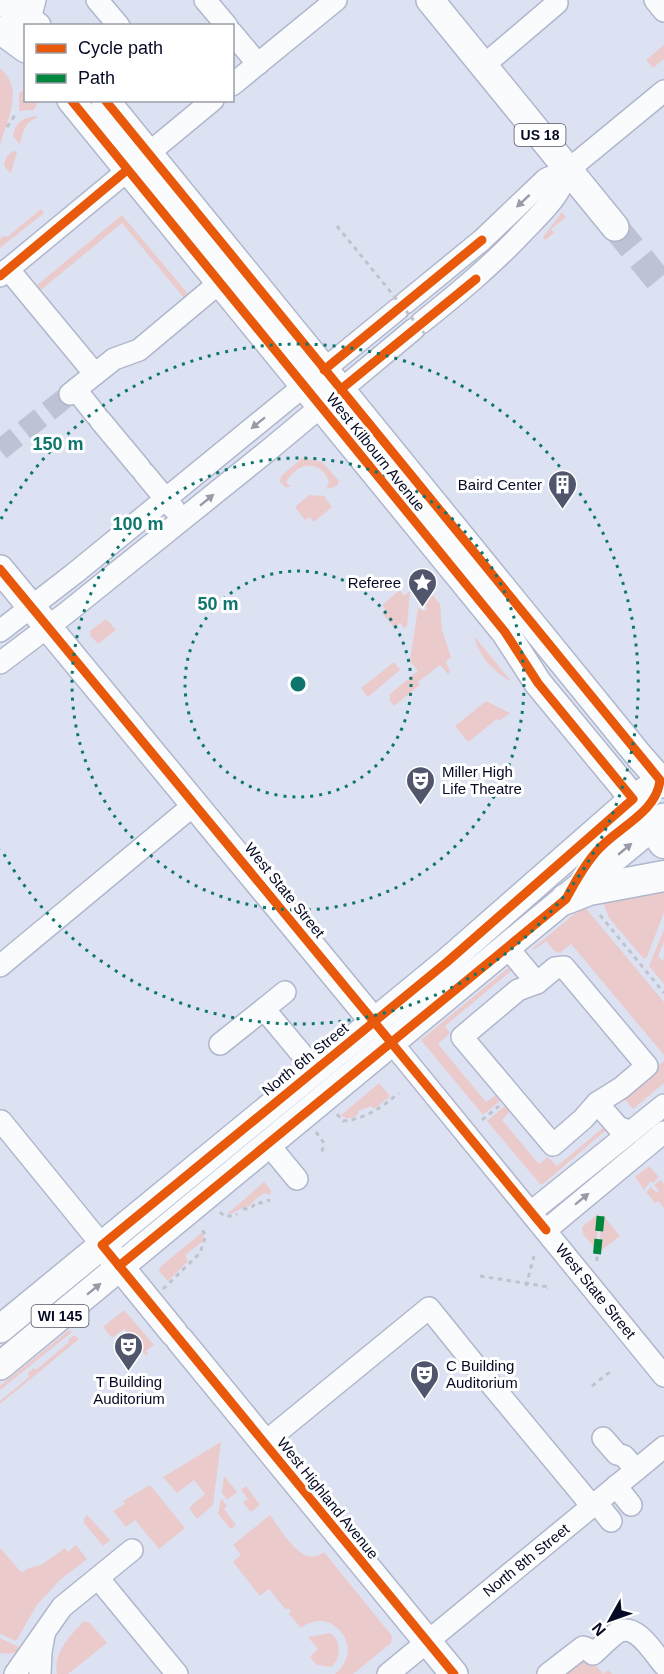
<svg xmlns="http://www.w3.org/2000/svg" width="664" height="1674" font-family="Helvetica,sans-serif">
<rect width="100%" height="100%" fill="#dde2f3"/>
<g fill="#ebcacc">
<polygon points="664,45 664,59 653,68 646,60"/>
<path d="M 0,69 C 25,87 7,121 0,145 Z"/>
<polygon points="25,89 26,100 34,101 37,104 34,110 19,111 19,93"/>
<path d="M 36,116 L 37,118 C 24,122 23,133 20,144 L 13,136 C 16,122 22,118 36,116 Z"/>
<polygon points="13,151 17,152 11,173 6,169 4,163 7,156"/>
<polygon points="41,209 44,213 0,248 0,239 3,236 7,237"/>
<polygon points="562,212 566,217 551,229 554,233 545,240 543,237"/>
<polygon points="122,215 188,294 184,298 122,223 41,290 37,285"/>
<path d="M 302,458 L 322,462 L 339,481 L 337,486 L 326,489 L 329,482 C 320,458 297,463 286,482 L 291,487 L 285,487 L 280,482 L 281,476 Z"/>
<polygon points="309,495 324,496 332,507 314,522 309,517 305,520 295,507"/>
<polygon points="400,590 404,596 410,591 407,626 404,628 400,623 394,628 382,613 386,610 382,605"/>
<polygon points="431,593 440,604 442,630 451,657 446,662 450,672 448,674 440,665 418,682 420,685 394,706 390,701 390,694 418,671 410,661 418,608 424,611 427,609 423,600"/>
<polygon points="106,619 116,630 98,644 90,635 90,631"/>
<path d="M 474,636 L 512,682 C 494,673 478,655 474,636 Z"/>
<polygon points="394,662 400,670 368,697 361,688"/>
<polygon points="486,701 510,713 499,721 497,719 468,742 455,726"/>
<polygon points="661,891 664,893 664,912 647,957 644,959 609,918 603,902"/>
<polygon points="584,906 664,1002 664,1055 571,944 560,953 554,951 546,941 534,950 532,949"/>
<polygon points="664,929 664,942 658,956 663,961 664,956 664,984 649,966"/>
<polygon points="515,962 518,965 445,1026 450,1033 438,1044 486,1102 496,1095 501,1100 483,1115 421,1040"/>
<polygon points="664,1061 664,1083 633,1109 622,1096"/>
<path d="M 379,1083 L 390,1096 L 374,1109 L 371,1106 L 358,1111 L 358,1114 C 353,1119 346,1120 341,1115 Z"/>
<polygon points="507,1104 510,1111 502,1120 539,1164 548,1157 557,1166 610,1122 612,1125 543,1184 540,1184 487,1121"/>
<polygon points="649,1166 659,1177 653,1183 651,1181 644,1190 635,1177"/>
<polygon points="661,1180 664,1184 664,1208 658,1201 655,1203 646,1192 651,1187 657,1193 659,1191 654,1185"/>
<path d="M 264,1182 L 271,1190 L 270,1195 L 264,1193 L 257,1198 L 249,1206 C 240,1207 236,1214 227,1214 Z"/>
<polygon points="599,1213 596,1247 594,1247 583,1234 582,1227"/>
<polygon points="602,1214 620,1236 599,1252 599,1251"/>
<polygon points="201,1233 204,1235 202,1242 185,1255 188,1261 168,1281 159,1271 160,1267"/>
<polygon points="124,1310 154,1345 146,1351 148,1354 146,1356 124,1329 112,1338 103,1327"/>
<polygon points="69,1330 72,1332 0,1390 0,1386"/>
<polygon points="74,1335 79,1339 0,1404 0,1401 29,1377 28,1373 34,1368 36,1370 69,1342 69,1339"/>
<polygon points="221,1442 213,1505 197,1519 189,1508 205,1494 194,1480 177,1493 163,1477"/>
<polygon points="224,1476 237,1492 227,1500 222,1493"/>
<polygon points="150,1485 185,1528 159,1549 135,1520 126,1527 113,1511 125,1504 123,1501"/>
<polygon points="246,1486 260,1505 251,1512 243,1503 248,1499 241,1490"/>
<polygon points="221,1498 227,1506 224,1509 236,1525 231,1529 218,1514"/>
<polygon points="87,1515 110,1540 103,1546 84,1523 84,1519"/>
<path d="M 270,1515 C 282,1530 302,1570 324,1552 L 392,1636 L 391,1643 L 353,1674 L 335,1674 C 368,1647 330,1604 301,1628 L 289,1614 L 291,1611 L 288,1608 L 286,1610 L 269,1589 L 260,1596 L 233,1562 L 241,1555 L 233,1545 Z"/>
<polygon points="76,1545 87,1559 60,1580 37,1605 16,1641 0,1634 0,1548 22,1573 27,1569 41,1565 65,1548 68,1552"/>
<path d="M 84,1621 L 90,1623 L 107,1643 L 68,1674 L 57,1674 C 53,1652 70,1636 84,1621 Z"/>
<path d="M 330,1633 C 342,1640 341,1659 331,1667 L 317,1665 L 310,1657 L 318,1649 L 308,1637 Z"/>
<polygon points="0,1638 19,1647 21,1650 10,1654 0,1653"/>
<polygon points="586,1653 603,1674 608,1670 612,1674 556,1674"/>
</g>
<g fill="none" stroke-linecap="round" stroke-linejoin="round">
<polyline stroke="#bdc2d4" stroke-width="21" stroke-dasharray="21 10" stroke-linecap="butt" points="0,450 70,394"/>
<polyline stroke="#bdc2d4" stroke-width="27" stroke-dasharray="27 14" stroke-linecap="butt" points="615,227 664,287"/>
<defs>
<g id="minor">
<polyline points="97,0 119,26"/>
<polyline points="205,0 227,26"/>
<polyline points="655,0 664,11"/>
<polyline points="28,26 35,0"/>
<polyline points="232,33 258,64"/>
<polyline points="483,66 557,3"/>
<polyline points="232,85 336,0"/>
<polyline points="8,269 95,374"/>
<polyline points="0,276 213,100"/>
<polyline points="405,303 482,240 546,179 568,170 664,91"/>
<path d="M 421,323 C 457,294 491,266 522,233 C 541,213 560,197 568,170"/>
<polyline points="76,390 96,415"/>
<polyline points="70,394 114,359 139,350 219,283"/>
<polyline points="100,420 140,468"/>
<polyline points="144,473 174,509"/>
<polyline points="0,631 75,573 398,309"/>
<polyline points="0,663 65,614 270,449 414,329"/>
<polyline points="507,947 537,983"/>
<polyline points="0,966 195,804"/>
<polygon points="564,967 647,1066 621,1088 597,1103 583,1119 553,1145 462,1037 518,990 537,983 555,968"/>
<polyline points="264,1009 285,992"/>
<polyline points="383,1032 664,1376"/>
<polyline points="220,1044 264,1009 315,1070"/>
<polyline points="597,1103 618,1127 631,1132"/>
<polyline points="1,1121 102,1245"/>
<polyline points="268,1144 297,1179"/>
<polyline points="531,1212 664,1105"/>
<polyline points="546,1230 664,1132"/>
<polyline points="485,1377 592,1506"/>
<polyline points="603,1438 617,1454 624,1456 636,1470"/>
<polyline points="264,1443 429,1308 479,1370"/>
<polyline points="616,1486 631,1505"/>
<polyline points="596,1502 611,1521"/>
<polyline points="98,1578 177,1674"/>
<polyline points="15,1674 62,1607 132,1550"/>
<polyline points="40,1674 41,1652 44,1635"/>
<polyline points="388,1674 664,1447"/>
<path d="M 548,1674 L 583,1647 L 588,1649 L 593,1654 C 601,1647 609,1638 618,1632 C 637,1622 654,1654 664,1665"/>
</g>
<g id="major">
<polyline points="1,0 37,26"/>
<polyline points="430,0 615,227"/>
<polyline points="0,30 26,49"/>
<polyline points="71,100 505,632 538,683 623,786 652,827"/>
<polyline points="105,100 640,757 664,784"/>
<polyline points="0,569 374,1022"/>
<polyline points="108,1252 174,1333"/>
<polyline points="0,1329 447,962 633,799 646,790"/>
<polyline points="180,1340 454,1674"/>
<polyline points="0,1366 664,817"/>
</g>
<g id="highway">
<polyline points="652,827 664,843"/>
<polyline points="566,899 589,890 664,876"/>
</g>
</defs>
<use href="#minor" stroke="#b0b7cc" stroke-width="24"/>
<use href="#major" stroke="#b0b7cc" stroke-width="30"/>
<use href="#highway" stroke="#b0b7cc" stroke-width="33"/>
<g stroke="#c1c3cb" stroke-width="3" stroke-dasharray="4.5 4.5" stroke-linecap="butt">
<polyline points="7,127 15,115"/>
<polyline points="600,915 664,993"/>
<path d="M 337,1114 L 343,1121 C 366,1119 382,1107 399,1093"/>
<polyline points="482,1120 499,1106"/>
<polyline points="316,1132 324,1143 322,1152"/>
<polyline points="243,1209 251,1208 257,1202 260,1203 270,1200"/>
<polyline points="220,1212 224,1216 235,1216 237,1214"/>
<polyline points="597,1261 597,1254"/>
<polyline points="480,1276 549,1287 547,1289"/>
<polyline points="526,1286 534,1256"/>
<polyline points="163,1289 200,1253 206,1235 200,1228"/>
<polyline points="592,1386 611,1371"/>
</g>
<use href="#minor" stroke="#fafbfd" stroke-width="21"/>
<use href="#major" stroke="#fafbfd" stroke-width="27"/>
<use href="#highway" stroke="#fafbfd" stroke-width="30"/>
<polyline stroke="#c1c3cb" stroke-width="3" stroke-dasharray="4.5 4.5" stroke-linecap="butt" points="337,226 424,333"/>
<polyline stroke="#00873e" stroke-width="8" stroke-dasharray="15 8" stroke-linecap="butt" points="597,1254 601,1212"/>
<defs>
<g id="cycleway">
<polyline points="71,100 505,632 538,683 633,799 447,962 102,1245 454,1674"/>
<path d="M 105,100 L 660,780 C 657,813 616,828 596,852 C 584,866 575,882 566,899 L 119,1266"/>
<polyline points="0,276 127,170"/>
<polyline points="324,370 482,240"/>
<polyline points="340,390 476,279"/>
<polyline points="0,569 546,1230"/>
</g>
</defs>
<use href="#cycleway" stroke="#fff" stroke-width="13"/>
<use href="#cycleway" stroke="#e8590c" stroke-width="9"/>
</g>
<defs><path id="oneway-solid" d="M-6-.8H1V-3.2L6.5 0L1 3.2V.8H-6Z" transform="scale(1.5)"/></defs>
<g fill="#989ba7">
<use href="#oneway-solid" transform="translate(523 201) rotate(137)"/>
<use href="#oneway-solid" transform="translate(258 423) rotate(141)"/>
<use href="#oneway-solid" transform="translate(207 500) rotate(-39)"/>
<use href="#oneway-solid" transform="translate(625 849) rotate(-40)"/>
<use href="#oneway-solid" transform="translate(582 1199) rotate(-39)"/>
<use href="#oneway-solid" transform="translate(94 1289) rotate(-39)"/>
</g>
<g fill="none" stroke="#0f766e" stroke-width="3" stroke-dasharray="3 6">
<circle cx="298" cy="684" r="113"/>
<circle cx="298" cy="684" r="226"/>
<path d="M1 519A340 340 0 1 1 1 849"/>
</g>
<defs>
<symbol id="building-pin" viewBox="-11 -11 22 30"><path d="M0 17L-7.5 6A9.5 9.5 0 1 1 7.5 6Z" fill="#51566d" stroke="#fff"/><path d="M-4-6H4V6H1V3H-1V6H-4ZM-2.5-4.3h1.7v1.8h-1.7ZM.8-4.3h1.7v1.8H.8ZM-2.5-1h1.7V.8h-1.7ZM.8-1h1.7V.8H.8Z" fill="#fff"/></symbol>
<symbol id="sight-pin" viewBox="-11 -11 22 30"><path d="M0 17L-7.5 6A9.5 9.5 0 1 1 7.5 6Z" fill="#51566d" stroke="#fff"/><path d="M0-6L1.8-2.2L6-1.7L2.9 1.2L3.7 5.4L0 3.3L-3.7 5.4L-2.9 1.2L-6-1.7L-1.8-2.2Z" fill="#fff"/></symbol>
<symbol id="theatre-pin" viewBox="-11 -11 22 30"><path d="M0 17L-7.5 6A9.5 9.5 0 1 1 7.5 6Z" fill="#51566d" stroke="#fff"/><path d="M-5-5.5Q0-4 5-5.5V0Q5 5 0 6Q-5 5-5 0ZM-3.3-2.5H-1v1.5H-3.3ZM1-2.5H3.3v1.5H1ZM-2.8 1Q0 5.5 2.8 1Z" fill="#fff"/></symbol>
</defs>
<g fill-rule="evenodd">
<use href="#building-pin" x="546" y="468" width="33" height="45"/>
<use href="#sight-pin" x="406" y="566" width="33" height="45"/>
<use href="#theatre-pin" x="404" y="764" width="33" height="45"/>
<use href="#theatre-pin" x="112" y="1330" width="33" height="45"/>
<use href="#theatre-pin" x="408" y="1358" width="33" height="45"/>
</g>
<g text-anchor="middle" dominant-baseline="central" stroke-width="6" stroke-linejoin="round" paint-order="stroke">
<g fill="#fff" stroke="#515466" stroke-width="1.5">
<rect x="514.5" y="124" width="51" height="22" rx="4.5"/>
<rect x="31.5" y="1305" width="57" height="22" rx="4.5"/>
</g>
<g font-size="14" font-weight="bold" fill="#060b25">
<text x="540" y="135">US 18</text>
<text x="60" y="1316">WI 145</text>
</g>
<g font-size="15" fill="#060b25" stroke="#fff">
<text transform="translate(376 452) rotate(51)">West Kilbourn Avenue</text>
<text transform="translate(285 890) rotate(51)">West State Street</text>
<text transform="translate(305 1059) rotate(-39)">North 6th Street</text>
<text transform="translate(596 1291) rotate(51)">West State Street</text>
<text transform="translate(328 1498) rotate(51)">West Highland Avenue</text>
<text transform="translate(526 1560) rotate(-39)">North 8th Street</text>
</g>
<g font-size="15" fill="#060b25" stroke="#fff" text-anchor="end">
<text x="542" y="484">Baird Center</text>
<text x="401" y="582">Referee</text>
<text x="442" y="771" text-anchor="start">Miller High<tspan x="442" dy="17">Life Theatre</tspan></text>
<text x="446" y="1365" text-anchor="start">C Building<tspan x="446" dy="17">Auditorium</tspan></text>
<text x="129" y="1381" text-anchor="middle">T Building<tspan x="129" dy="17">Auditorium</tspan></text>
</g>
</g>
<circle cx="298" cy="684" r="9" fill="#0f766e" stroke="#fff" stroke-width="3"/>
<g font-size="18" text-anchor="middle" font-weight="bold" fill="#0f766e" stroke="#fff" stroke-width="6" stroke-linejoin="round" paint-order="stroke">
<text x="58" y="450">150 m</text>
<text x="138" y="530">100 m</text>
<text x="218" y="610">50 m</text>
</g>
<rect x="24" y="24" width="210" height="78" fill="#ffffff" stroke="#9b9da8" stroke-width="1.5"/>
<rect x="36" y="44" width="30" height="9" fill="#e8590c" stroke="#9b9da8" stroke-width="1.5"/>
<text x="78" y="54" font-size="18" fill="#060b25">Cycle path</text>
<rect x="36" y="74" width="30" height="9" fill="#00873e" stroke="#9b9da8" stroke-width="1.5"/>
<text x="78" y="84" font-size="18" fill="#060b25">Path</text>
<g transform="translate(610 1620) rotate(230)" stroke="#ffffff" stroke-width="4.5" paint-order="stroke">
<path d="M0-4.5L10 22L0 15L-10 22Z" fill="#060b25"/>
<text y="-9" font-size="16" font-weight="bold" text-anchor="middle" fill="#060b25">N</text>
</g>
</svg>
